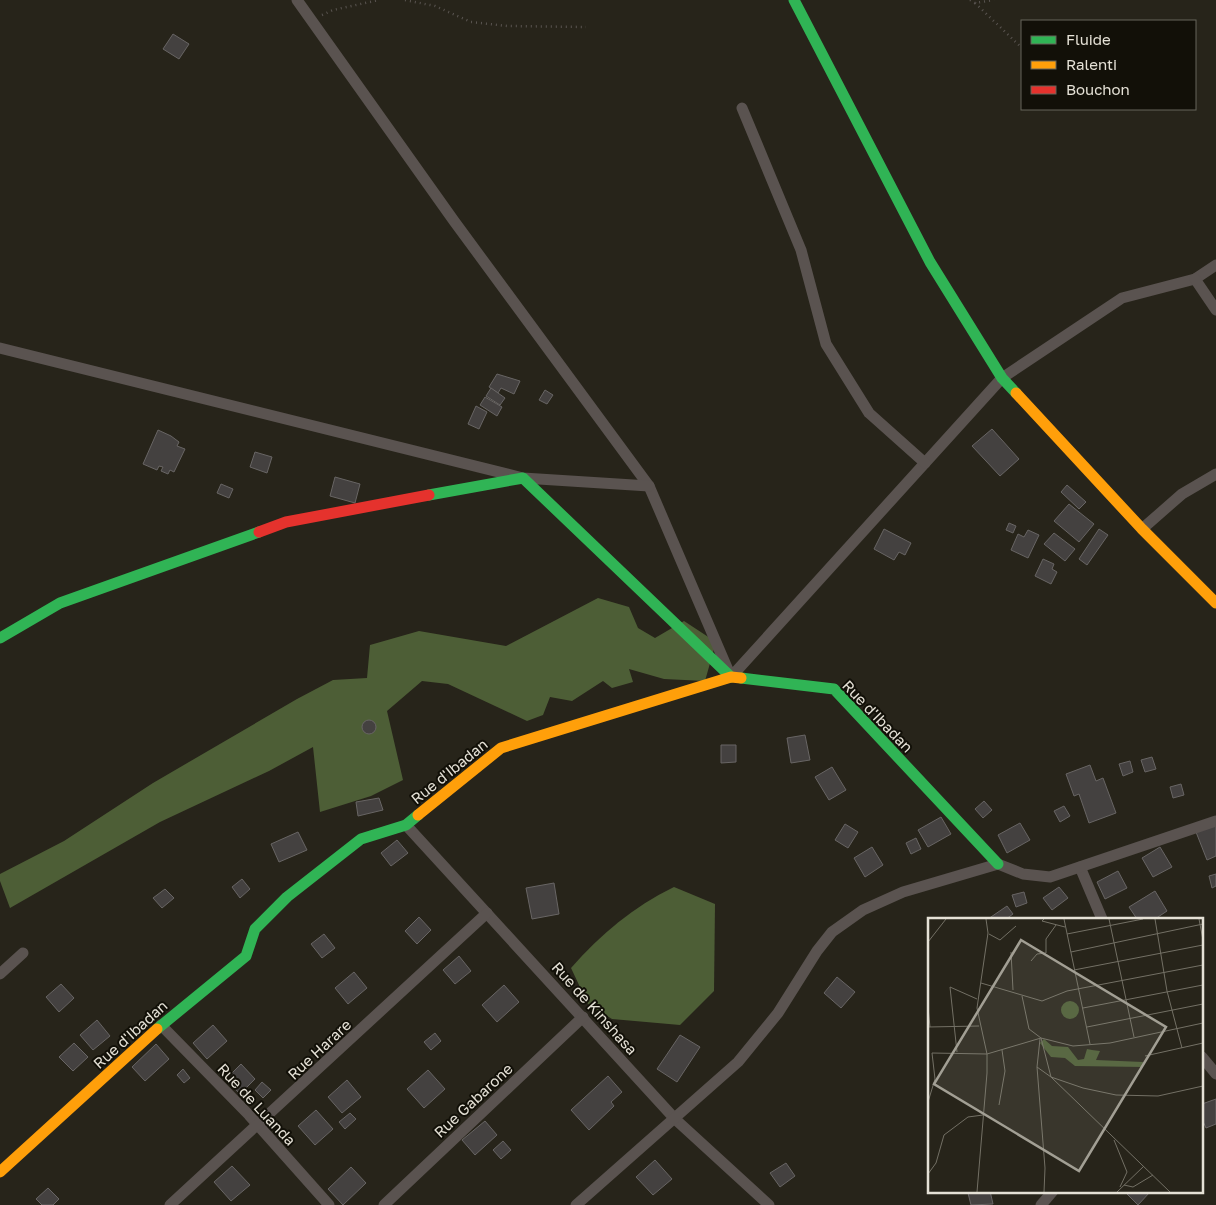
<svg xmlns="http://www.w3.org/2000/svg" width="1216" height="1205" font-family="'Golos Text',sans-serif">
<rect width="100%" height="100%" fill="#27241a"/>
<g fill="#4d5e36">
<polygon points="598,598 629,607 638,628 655,638 684,621 716,642 705,681 664,679 629,669 633,682 612,688 603,681 572,701 550,697 543,715 527,721 448,684 422,681 387,711 403,780 371,796 320,812 313,747 269,771 160,822 10,908 0,881 0,874 64,841 153,783 297,699 333,680 367,678 370,645 419,631 506,646"/>
<path d="M 674,887 L 715,904 L 714,991 L 680,1025 L 612,1019 L 588,1004 L 571,968 C 601,934 633,907 674,887 Z"/>
</g>
<g fill="#444140" stroke="#686564">
<polygon points="173,34 189,44 179,59 163,49"/>
<polygon points="497,374 520,381 514,394 501,388 498,393 489,387"/>
<polygon points="491,388 505,398 500,405 486,396"/>
<polygon points="545,390 553,395 547,404 539,400"/>
<polygon points="485,397 502,407 497,416 480,405"/>
<polygon points="476,406 487,412 479,429 468,424"/>
<polygon points="992,429 1019,459 1000,476 972,446"/>
<polygon points="158,430 171,436 179,442 177,446 185,449 174,472 170,470 168,474 161,471 163,467 159,466 157,470 143,464"/>
<polygon points="255,452 272,457 267,473 250,467"/>
<polygon points="335,477 360,484 355,503 330,496"/>
<polygon points="221,484 233,489 229,498 217,493"/>
<polygon points="1067,485 1086,502 1079,509 1061,492"/>
<polygon points="1069,504 1094,524 1079,542 1054,521"/>
<polygon points="1009,523 1016,526 1013,533 1006,530"/>
<polygon points="884,529 911,543 905,555 899,552 894,560 874,549"/>
<polygon points="1099,529 1108,535 1087,565 1079,559"/>
<polygon points="1028,530 1039,535 1028,558 1011,550 1018,534 1024,537"/>
<polygon points="1054,533 1075,549 1065,561 1044,544"/>
<polygon points="1043,559 1054,564 1052,569 1057,572 1051,584 1035,576"/>
<circle cx="369" cy="727" r="7"/>
<polygon points="805,735 810,760 791,763 787,738"/>
<polygon points="721,745 736,745 736,762 721,763"/>
<polygon points="1152,757 1156,769 1145,772 1141,760"/>
<polygon points="1130,761 1133,772 1123,776 1119,764"/>
<polygon points="1090,765 1096,781 1103,778 1116,813 1089,823 1079,794 1074,796 1066,774"/>
<polygon points="832,767 846,790 829,800 815,777"/>
<polygon points="1181,784 1184,795 1173,798 1170,787"/>
<polygon points="379,798 383,810 358,816 356,802"/>
<polygon points="984,801 992,810 983,818 975,809"/>
<polygon points="1064,806 1070,816 1060,822 1054,811"/>
<polygon points="941,817 951,834 928,847 918,830"/>
<polygon points="1020,823 1030,840 1007,853 998,835"/>
<polygon points="845,824 858,832 848,848 835,840"/>
<polygon points="1216,824 1216,856 1207,860 1196,832"/>
<polygon points="298,832 307,850 279,862 271,844"/>
<polygon points="916,838 921,849 911,854 906,843"/>
<polygon points="397,840 408,853 391,866 381,853"/>
<polygon points="872,847 883,865 865,877 854,858"/>
<polygon points="1160,847 1172,867 1153,877 1142,858"/>
<polygon points="1118,871 1127,888 1105,899 1097,882"/>
<polygon points="1216,874 1216,886 1212,888 1209,876"/>
<polygon points="242,879 250,889 240,898 232,887"/>
<polygon points="554,883 559,914 532,919 526,888"/>
<polygon points="1059,887 1068,898 1052,910 1043,898"/>
<polygon points="165,889 174,898 162,908 153,898"/>
<polygon points="1155,891 1167,911 1155,919 1137,919 1129,907"/>
<polygon points="1024,892 1027,903 1016,907 1012,895"/>
<polygon points="1007,906 1013,914 1006,919 988,919"/>
<polygon points="419,917 431,930 417,944 405,931"/>
<polygon points="324,934 335,948 322,958 311,944"/>
<polygon points="459,956 471,971 455,984 443,970"/>
<polygon points="354,972 367,988 348,1004 335,988"/>
<polygon points="837,977 855,992 841,1008 824,993"/>
<polygon points="61,984 74,998 59,1012 46,997"/>
<polygon points="504,985 519,1002 497,1022 482,1005"/>
<polygon points="97,1020 110,1036 93,1050 80,1035"/>
<polygon points="213,1025 227,1041 207,1059 193,1043"/>
<polygon points="435,1033 441,1041 431,1050 424,1042"/>
<polygon points="680,1035 700,1047 677,1082 657,1069"/>
<polygon points="74,1043 88,1057 73,1071 59,1057"/>
<polygon points="156,1044 169,1059 145,1081 132,1067"/>
<polygon points="241,1064 255,1079 240,1094 226,1079"/>
<polygon points="183,1069 190,1078 184,1083 177,1075"/>
<polygon points="428,1070 445,1089 424,1108 407,1089"/>
<polygon points="608,1076 622,1092 611,1102 614,1106 589,1130 571,1110"/>
<polygon points="347,1080 361,1097 342,1113 328,1097"/>
<polygon points="262,1082 271,1090 263,1098 255,1090"/>
<polygon points="1216,1099 1216,1124 1206,1128 1202,1119 1202,1104"/>
<polygon points="316,1110 333,1129 315,1145 298,1126"/>
<polygon points="350,1113 356,1119 345,1129 339,1122"/>
<polygon points="485,1121 497,1135 475,1155 462,1140"/>
<polygon points="503,1141 511,1150 501,1159 493,1150"/>
<polygon points="655,1160 672,1179 653,1195 636,1177"/>
<polygon points="786,1163 795,1176 780,1187 770,1173"/>
<polygon points="232,1166 250,1185 231,1201 214,1182"/>
<polygon points="351,1167 366,1183 343,1205 328,1189"/>
<polygon points="48,1188 59,1199 53,1205 42,1205 36,1199"/>
<polygon points="976,1191 990,1191 993,1204 971,1205 968,1193"/>
<polygon points="1124,1191 1149,1191 1150,1192 1138,1205"/>
</g>
<g fill="none" stroke-linecap="round" stroke-linejoin="round">
<g stroke="#5a5551" stroke-width="2.5" stroke-dasharray="1 4" stroke-linecap="butt">
<polyline points="405,0 435,6 471,22 507,26 586,27"/>
<polyline points="970,0 975,3 994,0"/>
<polyline points="975,3 1022,48"/>
<polyline points="322,15 333,10 379,0"/>
</g>
<g stroke="#5a5350" stroke-width="11">
<polyline points="297,0 454,221 649,486 731,677 1002,378 1122,298 1195,279 1216,265"/>
<polyline points="742,108 801,250 826,344 869,413 925,463"/>
<polyline points="1195,279 1216,310"/>
<polyline points="0,348 523,478 649,486"/>
<polyline points="1142,529 1182,494 1216,474"/>
<polyline points="406,825 675,1119 769,1205"/>
<polyline points="1080,867 1102,919"/>
<polyline points="0,974 23,953"/>
<polyline points="161,1025 249,1115 329,1205"/>
<polyline points="1202,1057 1216,1074"/>
<polyline points="170,1205 487,913"/>
<polyline points="384,1205 583,1017"/>
<polyline points="576,1205 738,1062 778,1013 817,951 832,932 863,910 903,892 998,864 1023,874 1050,877 1216,821"/>
<polyline points="1041,1205 1053,1191"/>
</g>
<g stroke="#30b455" stroke-width="11">
<polyline points="794,0 930,262 1002,378 1016,393"/>
<polyline points="429,495 523,478 731,677"/>
<polyline points="0,638 60,603 259,532"/>
<polyline points="741,678 834,689 998,864"/>
<polyline points="157,1029 246,956 255,929 287,897 361,839 406,825 418,815"/>
</g>
<g stroke="#ff9f0a" stroke-width="11">
<polyline points="1016,393 1142,529 1216,603"/>
<polyline points="418,815 501,748 731,677 741,678"/>
<polyline points="0,1172 157,1029"/>
</g>
<polyline stroke="#e5322d" stroke-width="11" points="259,532 286,522 429,495"/>
</g>
<g text-anchor="middle" dominant-baseline="central" stroke-width="4" stroke-linejoin="round" paint-order="stroke">
<g font-size="15" fill="#e5e1d6" stroke="#121008">
<text transform="translate(878 716) rotate(46)">Rue d'Ibadan</text>
<text transform="translate(449 771) rotate(-39)">Rue d'Ibadan</text>
<text transform="translate(595 1008) rotate(48)">Rue de Kinshasa</text>
<text transform="translate(130 1034) rotate(-42)">Rue d'Ibadan</text>
<text transform="translate(319 1049) rotate(-43)">Rue Harare</text>
<text transform="translate(473 1100) rotate(-43)">Rue Gabarone</text>
<text transform="translate(257 1104) rotate(47)">Rue de Luanda</text>
</g>
</g>
<g transform="translate(928 918)">
<rect width="275" height="275" fill="#27241a"/>
<path d="M133 92a9 9 0 1 1 18 0a9 9 0 1 1-18 0ZM 116,121 L 124,128 L 140,129 L 150,142 L 156,141 L 159,131 L 164,132 L 172,133 L 168,142 L 215,144 L 215,149 L 147,148 L 137,140 L 123,139 L 112,125 Z" fill="#4d5e36"/>
<path fill="none" stroke="#737065" stroke-width="1" d="M 116,1 L 114,3 L 137,9M 136,1 L 162,126M 181,1 L 206,119M 227,1 L 239,73 L 254,130M 271,1 L 275,22M 61,16 L 72,22 L 88,8M 139,16 L 215,1M 0,24 L 18,1M 83,34 L 85,72M 143,34 L 275,6M 103,43 L 109,36 L 118,35 L 118,21 L 128,7M 146,52 L 275,27M 53,65 L 114,83 L 139,73 L 275,47M 94,78 L 101,111 L 113,120 L 145,128 L 182,125 L 275,105M 0,89 L 2,109M 155,90 L 275,67M 0,109 L 51,108M 159,109 L 275,86M 113,120 L 123,159 L 155,170 L 188,177 L 230,178 L 275,168M 112,121 L 109,149 L 117,250 L 116,274M 29,134 L 22,69 L 49,81M 217,138 L 275,125M 109,149 L 123,159 L 242,274M 0,184 L 7,161 L 4,135 L 59,136 L 113,120M 71,187 L 77,153 L 74,132M 186,222 L 199,254 L 192,269M 0,256 L 8,245 L 16,217 L 40,199 L 55,197M 196,267 L 205,269 L 225,257M 49,274 L 59,155 L 59,136 L 49,90 L 60,15 L 58,1M 189,274 L 216,248"/>
<path fill="#a29f94" fill-opacity="0.15" stroke="#a29f94" stroke-width="2.5" d="M 93,22 L 238,109 L 151,253 L 6,166 Z"/>
<rect width="275" height="275" fill="none" stroke="#e5e1d6" stroke-width="2.5"/>
</g>
<rect x="1021" y="20" width="175" height="90" fill="#121008" stroke="#66645a"/>
<rect x="1031" y="36" width="25" height="8" fill="#30b455" stroke="#66645a"/>
<text x="1066" y="45" font-size="15" fill="#e5e1d6">Fluide</text>
<rect x="1031" y="61" width="25" height="8" fill="#ff9f0a" stroke="#66645a"/>
<text x="1066" y="70" font-size="15" fill="#e5e1d6">Ralenti</text>
<rect x="1031" y="86" width="25" height="8" fill="#e5322d" stroke="#66645a"/>
<text x="1066" y="95" font-size="15" fill="#e5e1d6">Bouchon</text>
</svg>
